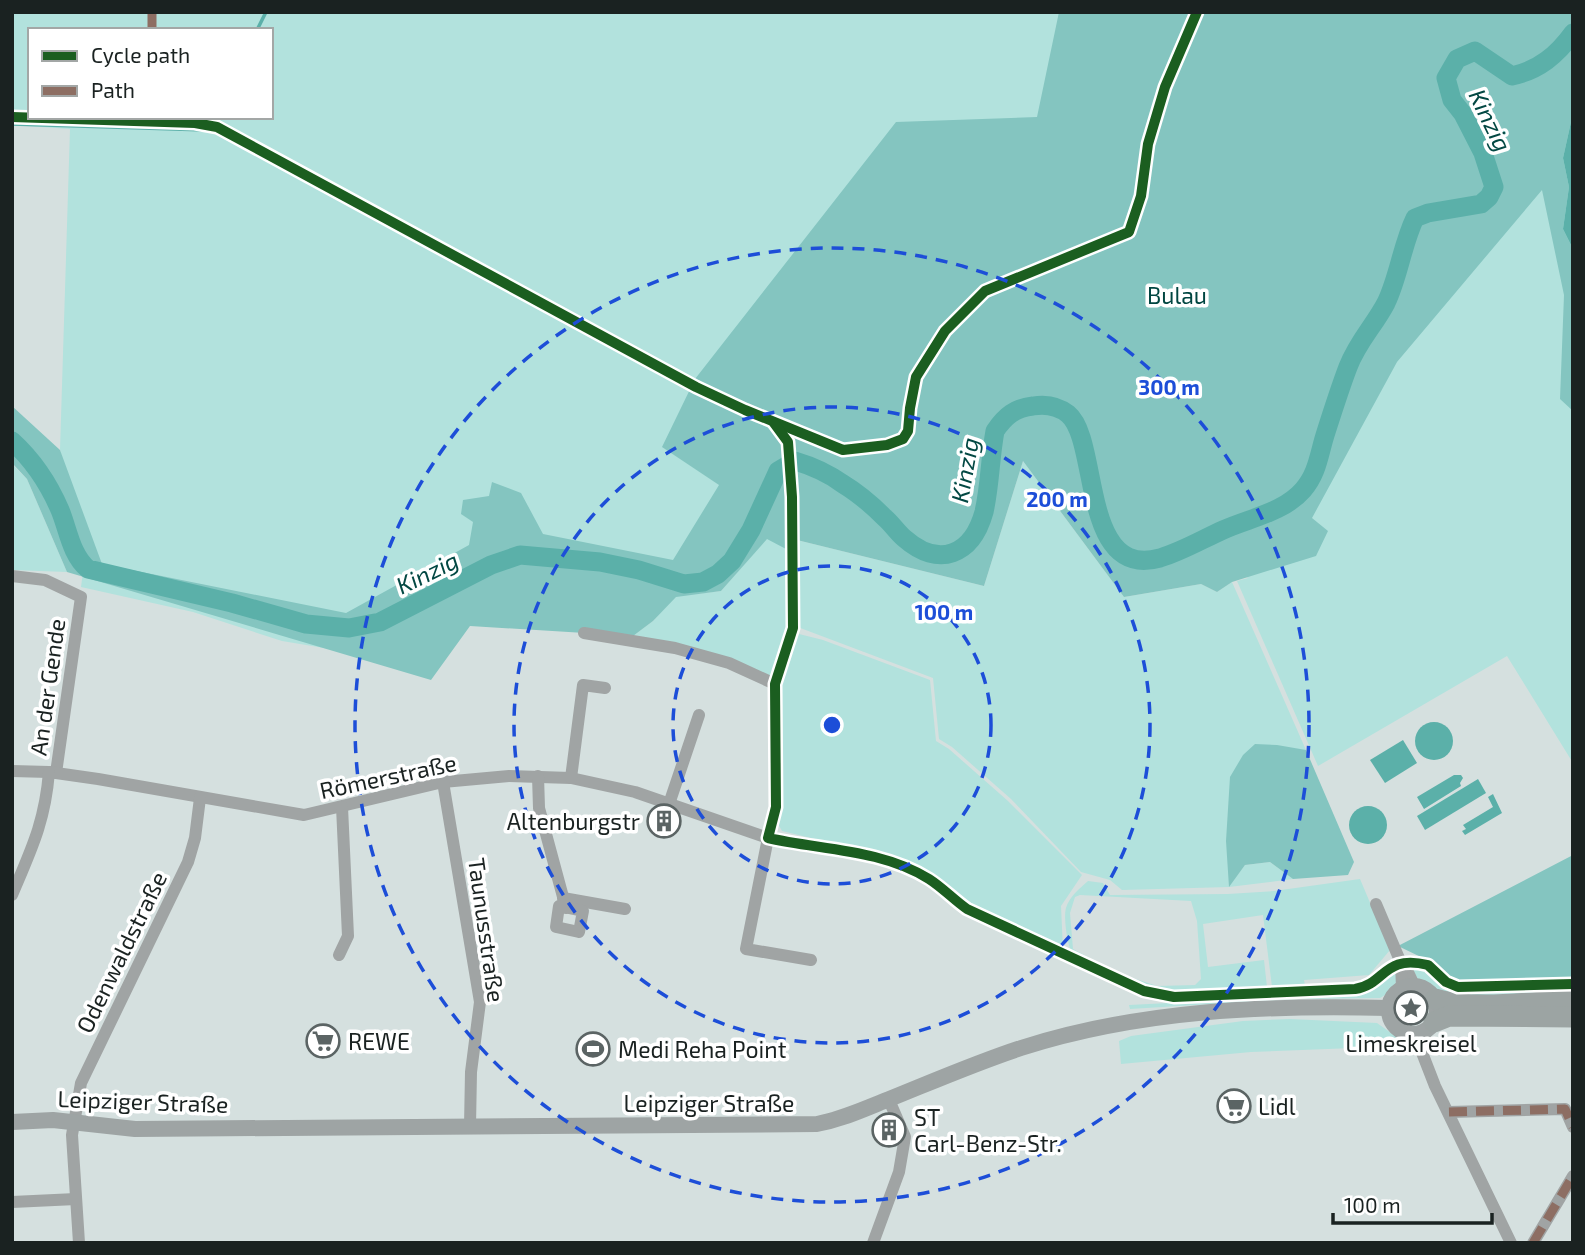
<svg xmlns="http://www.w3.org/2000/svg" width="1585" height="1255" font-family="'Exo 2',sans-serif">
<rect width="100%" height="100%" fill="#d5e0df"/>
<g fill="#b2e2dd" fill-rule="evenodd">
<polygon points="12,12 150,12 149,30 30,30 30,115 12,115"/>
<polygon points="155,12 1573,12 1573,763 1507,656 1318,766 1237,581 1248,578 1055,450 804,489 695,594 721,591 767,538 786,548 790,545 791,627 773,680 633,636 653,621 673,599 513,586 336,650 282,641 193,612 81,587 86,549 60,450 70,129 12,125 12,121 151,124 151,117 271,117 271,30 155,30"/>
<polygon points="1023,461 1124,597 1201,584 1217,592 1232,582 1306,750 1299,750 1229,886 1245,865 1270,862 1293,879 1229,887 1122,890 1110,880 1081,872 1011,799 952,747 939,739 933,678 795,626 797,540 984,586"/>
<polygon points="12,464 27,479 67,572 12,570"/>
<polygon points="795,633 823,640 930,680 936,741 949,749 1008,801 1082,875 1061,906 1063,950 971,906 935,877 907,864 865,851 782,831 777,822 782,802 780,683"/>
<path d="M 1360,879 L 1390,950 L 1369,975 L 1304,980 L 1305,985 L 1272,987 L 1263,915 L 1203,924 L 1208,967 L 1264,960 L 1267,987 L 1165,994 L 1153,992 L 1075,958 C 1068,952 1063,918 1066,908 C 1069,897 1080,888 1088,881 L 1103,883 L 1110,895 L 1228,894 L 1274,891 ZM 1080,895 L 1191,901 L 1197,921 L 1201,979 L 1195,985 L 1157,986 L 1118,973 L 1073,949 L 1070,913 L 1075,897 Z"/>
<path d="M 1413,967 C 1431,966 1437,985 1452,991 L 1573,988 L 1573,993 L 1438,997 C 1429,987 1415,982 1413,967 Z"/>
<path d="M 1397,972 C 1399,984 1390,993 1380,998 L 1294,999 L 1130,1009 L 1129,1005 L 1367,993 L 1389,973 Z"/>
<polygon points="1290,1019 1377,1023 1401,1040 1405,1046 1251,1052 1121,1064 1119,1041 1131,1036 1243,1021"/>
</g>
<g fill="#84c5c0">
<polygon points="1059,12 1573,12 1573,113 1563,158 1569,187 1563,229 1573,249 1573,411 1560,399 1564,295 1542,190 1397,362 1312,518 1328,531 1316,556 1232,582 1217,592 1201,584 1124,597 1023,461 984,586 797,540 786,549 767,539 721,591 676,597 653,621 633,636 470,626 431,680 67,572 27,479 12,463 12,406 60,450 102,564 346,613 469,545 473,522 461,514 463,500 489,496 492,482 521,493 543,534 673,560 719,485 662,447 695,379 896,122 1037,117"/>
<polygon points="1255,744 1277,745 1306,750 1354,862 1348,875 1293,879 1270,862 1245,865 1229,887 1226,841 1230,777 1243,755"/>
<polygon points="1573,855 1573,981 1460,982 1450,980 1427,960 1398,946"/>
</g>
<g fill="#5bb0a9">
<polygon points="1573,113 1573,249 1563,229 1569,187 1563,158"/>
<circle cx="1434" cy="741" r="19"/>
<polygon points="1403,740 1417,763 1385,783 1370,760"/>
<polygon points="1454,775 1461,775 1463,778 1460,783 1461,786 1424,809 1417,797"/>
<polygon points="1478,779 1486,793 1425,830 1417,816"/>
<polygon points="1493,794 1502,813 1465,835 1462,831 1466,829 1463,825 1493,807 1488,797"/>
<circle cx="1368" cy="825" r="19"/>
</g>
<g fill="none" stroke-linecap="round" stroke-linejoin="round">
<g stroke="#5bb0a9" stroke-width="3.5">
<polyline points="257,30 266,12"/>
<polyline points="211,118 212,117"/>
<polyline points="12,124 206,130"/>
</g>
<path stroke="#5bb0a9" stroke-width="19" d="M 12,441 C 34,461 48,482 60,510 C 68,529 71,555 88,569 L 232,603 L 306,624 L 349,628 L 380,622 L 491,565 L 520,555 L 600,562 L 639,570 L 684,584 L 703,582 L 718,574 L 732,561 L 751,530 L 778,471 L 795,461 C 812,466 828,473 843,484 C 858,493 873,506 885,518 C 892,524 897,532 904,538 C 939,569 972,555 984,512 C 990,486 990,458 995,431 C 1005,416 1015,408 1033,406 C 1045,404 1058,406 1068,414 C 1100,440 1080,580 1160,558 C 1183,551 1201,540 1223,530 C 1249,518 1283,513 1303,490 C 1318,473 1319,453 1326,432 C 1333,410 1340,388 1348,367 C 1358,341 1374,326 1386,303 C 1399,276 1402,245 1415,218 L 1428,213 L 1481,204 L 1489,197 L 1494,187 L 1483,153 L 1463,114 L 1452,100 L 1446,78 L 1457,59 L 1475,51 L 1512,76 C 1539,70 1557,55 1573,33"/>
<g stroke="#a0a4a4" stroke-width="12">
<polyline points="12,576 45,580 81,597 56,773"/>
<polyline points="584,633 675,648 729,663 775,684 776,807 768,838 746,949 811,960"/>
<polyline points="12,771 49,772 98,779 304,815 443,782 509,776 571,778 635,792 768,838"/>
<polyline points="538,776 539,808 566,908"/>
<polyline points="571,778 583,685 605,688"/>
<polyline points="443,782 480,1002 471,1072 470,1126"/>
<polyline points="669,804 699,715"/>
<path d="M 12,895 C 31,850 45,822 49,772"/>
<polyline points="563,898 625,909"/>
<polyline points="1376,904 1401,963 1407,970 1414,985"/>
<polygon points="559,906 583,911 579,932 556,927"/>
<polyline points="339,955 348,936 342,807"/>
<polyline points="1401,963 1402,988"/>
<polyline points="1418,1033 1421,1050 1435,1086 1511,1243"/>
<polyline points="1449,1112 1565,1109 1573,1127"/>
<polyline points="12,1202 76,1199"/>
<polyline points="79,1243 72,1135 81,1083 188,862 195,838 200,798"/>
<polyline points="873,1243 899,1172 905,1137 889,1100"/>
<polyline points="1533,1243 1573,1176"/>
</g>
<g stroke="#9ea4a4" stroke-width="16">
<circle cx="1413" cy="1010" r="24"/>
<path d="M 12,1122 L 53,1120 L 135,1129 L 817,1124 C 839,1120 857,1112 877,1104 C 925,1085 972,1064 1021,1048 C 1140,1010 1265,1005 1388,1008"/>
</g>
<g stroke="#9ca4a3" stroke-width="21">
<path d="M 1435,999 C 1472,1011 1532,1002 1573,1000"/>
<polyline points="1434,1022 1449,1016 1573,1017"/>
</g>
<g stroke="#8d6e63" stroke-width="9" stroke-dasharray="18 9" stroke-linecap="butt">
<polyline points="152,30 152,12"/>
<polyline points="1449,1112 1565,1109 1573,1127"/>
<polyline points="1533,1243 1573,1176"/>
</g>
<defs>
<g id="cycleway">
<polyline points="12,117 195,123 217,127 696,387 745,410 843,450 887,445 903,439 908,431 910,408 916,377 945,331 985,291 1129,232 1141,196 1148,144 1165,87 1197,12"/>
<path d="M 774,423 L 788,442 L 792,497 L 793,628 L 775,684 L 776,807 L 768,838 C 821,850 881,849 929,879 C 943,888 954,900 967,909 L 1144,991 L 1174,997 L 1355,989 C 1386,984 1383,954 1428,965 L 1446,982 L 1458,987 L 1573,984"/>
</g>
</defs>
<use href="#cycleway" stroke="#fff" stroke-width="15"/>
<use href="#cycleway" stroke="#1b5e20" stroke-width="10"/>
</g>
<g fill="none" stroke="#1d4ed8" stroke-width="3.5" stroke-dasharray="12 9">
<circle cx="832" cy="725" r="159"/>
<circle cx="832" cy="725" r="318"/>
<circle cx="832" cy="725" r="477"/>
</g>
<defs>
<symbol id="building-ring" viewBox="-11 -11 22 22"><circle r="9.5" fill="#fff" stroke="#5b6464" stroke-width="1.5"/><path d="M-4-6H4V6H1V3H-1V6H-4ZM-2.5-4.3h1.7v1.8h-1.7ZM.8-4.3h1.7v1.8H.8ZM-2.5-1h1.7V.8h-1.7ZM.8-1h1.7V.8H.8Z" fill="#5b6464"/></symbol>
<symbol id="sight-ring" viewBox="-11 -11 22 22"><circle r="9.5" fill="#fff" stroke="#5b6464" stroke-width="1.5"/><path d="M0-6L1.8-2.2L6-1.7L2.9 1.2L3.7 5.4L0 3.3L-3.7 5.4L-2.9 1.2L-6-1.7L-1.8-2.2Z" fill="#5b6464"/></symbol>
<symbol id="supermarket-ring" viewBox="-11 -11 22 22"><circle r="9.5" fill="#fff" stroke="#5b6464" stroke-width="1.5"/><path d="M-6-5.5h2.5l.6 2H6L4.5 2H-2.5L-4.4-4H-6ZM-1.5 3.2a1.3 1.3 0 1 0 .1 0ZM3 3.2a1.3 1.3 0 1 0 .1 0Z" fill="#5b6464"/></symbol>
<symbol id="stadium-ring" viewBox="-11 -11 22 22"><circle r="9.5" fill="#fff" stroke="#5b6464" stroke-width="1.5"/><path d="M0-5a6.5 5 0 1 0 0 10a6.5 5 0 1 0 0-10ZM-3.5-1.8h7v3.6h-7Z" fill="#5b6464"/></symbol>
</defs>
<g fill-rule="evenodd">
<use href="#building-ring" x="645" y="802" width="38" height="38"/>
<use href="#sight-ring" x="1392" y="989" width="38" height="38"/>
<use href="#supermarket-ring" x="304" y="1022" width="38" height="38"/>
<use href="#stadium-ring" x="574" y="1030" width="38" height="38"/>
<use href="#supermarket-ring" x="1215" y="1087" width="38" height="38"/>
<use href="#building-ring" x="870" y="1111" width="38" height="38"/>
</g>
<g text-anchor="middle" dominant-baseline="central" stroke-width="7" stroke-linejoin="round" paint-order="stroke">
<g font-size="23" fill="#004641" stroke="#fff">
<text x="1177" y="295">Bulau</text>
</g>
<g font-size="23" fill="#1a2221" stroke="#fff">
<text transform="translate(47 687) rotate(-82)">An der Gende</text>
<text transform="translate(388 776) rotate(-12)">Römerstraße</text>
<text transform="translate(487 930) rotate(82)">Taunusstraße</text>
<text transform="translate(121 952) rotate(-64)">Odenwaldstraße</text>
<text transform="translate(143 1101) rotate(2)">Leipziger Straße</text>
<text x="709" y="1103">Leipziger Straße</text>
</g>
<g font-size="23" fill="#1a2221" stroke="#fff" text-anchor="start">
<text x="640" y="821" text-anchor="end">Altenburgstr</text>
<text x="348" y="1041">REWE</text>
<text x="1411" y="1043" text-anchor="middle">Limeskreisel</text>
<text x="618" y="1049">Medi Reha Point</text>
<text x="1258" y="1106">Lidl</text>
<text x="914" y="1117">ST<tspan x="914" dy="26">Carl-Benz-Str.</tspan></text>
</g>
<g font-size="24" font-style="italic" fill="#034843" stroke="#fff">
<text transform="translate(1491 120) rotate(64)">Kinzig</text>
<text transform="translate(964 470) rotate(-80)">Kinzig</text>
<text transform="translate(427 572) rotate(-26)">Kinzig</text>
</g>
</g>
<circle cx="832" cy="725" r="10" fill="#1d4ed8" stroke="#fff" stroke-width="3.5"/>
<g font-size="21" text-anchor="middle" font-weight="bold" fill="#1d4ed8" stroke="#fff" stroke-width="7" stroke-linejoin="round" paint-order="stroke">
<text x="1169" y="395">300 m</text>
<text x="1057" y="507">200 m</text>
<text x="944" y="620">100 m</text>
</g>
<rect width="1585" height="1255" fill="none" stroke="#1a2221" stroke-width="28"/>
<rect x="28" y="28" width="245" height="91" fill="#ffffff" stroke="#a3a7a6" stroke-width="2"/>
<rect x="42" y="51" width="35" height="10" fill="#1b5e20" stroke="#a3a7a6" stroke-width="2"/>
<text x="91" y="63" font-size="21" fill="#1a2221">Cycle path</text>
<rect x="42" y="86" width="35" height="10" fill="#8d6e63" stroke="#a3a7a6" stroke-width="2"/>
<text x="91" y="98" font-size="21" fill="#1a2221">Path</text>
<path d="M1333 1213v10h159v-10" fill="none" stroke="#1a2221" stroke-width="3.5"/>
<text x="1344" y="1213" font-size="21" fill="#1a2221" stroke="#ffffff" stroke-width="5" paint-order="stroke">100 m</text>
</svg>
